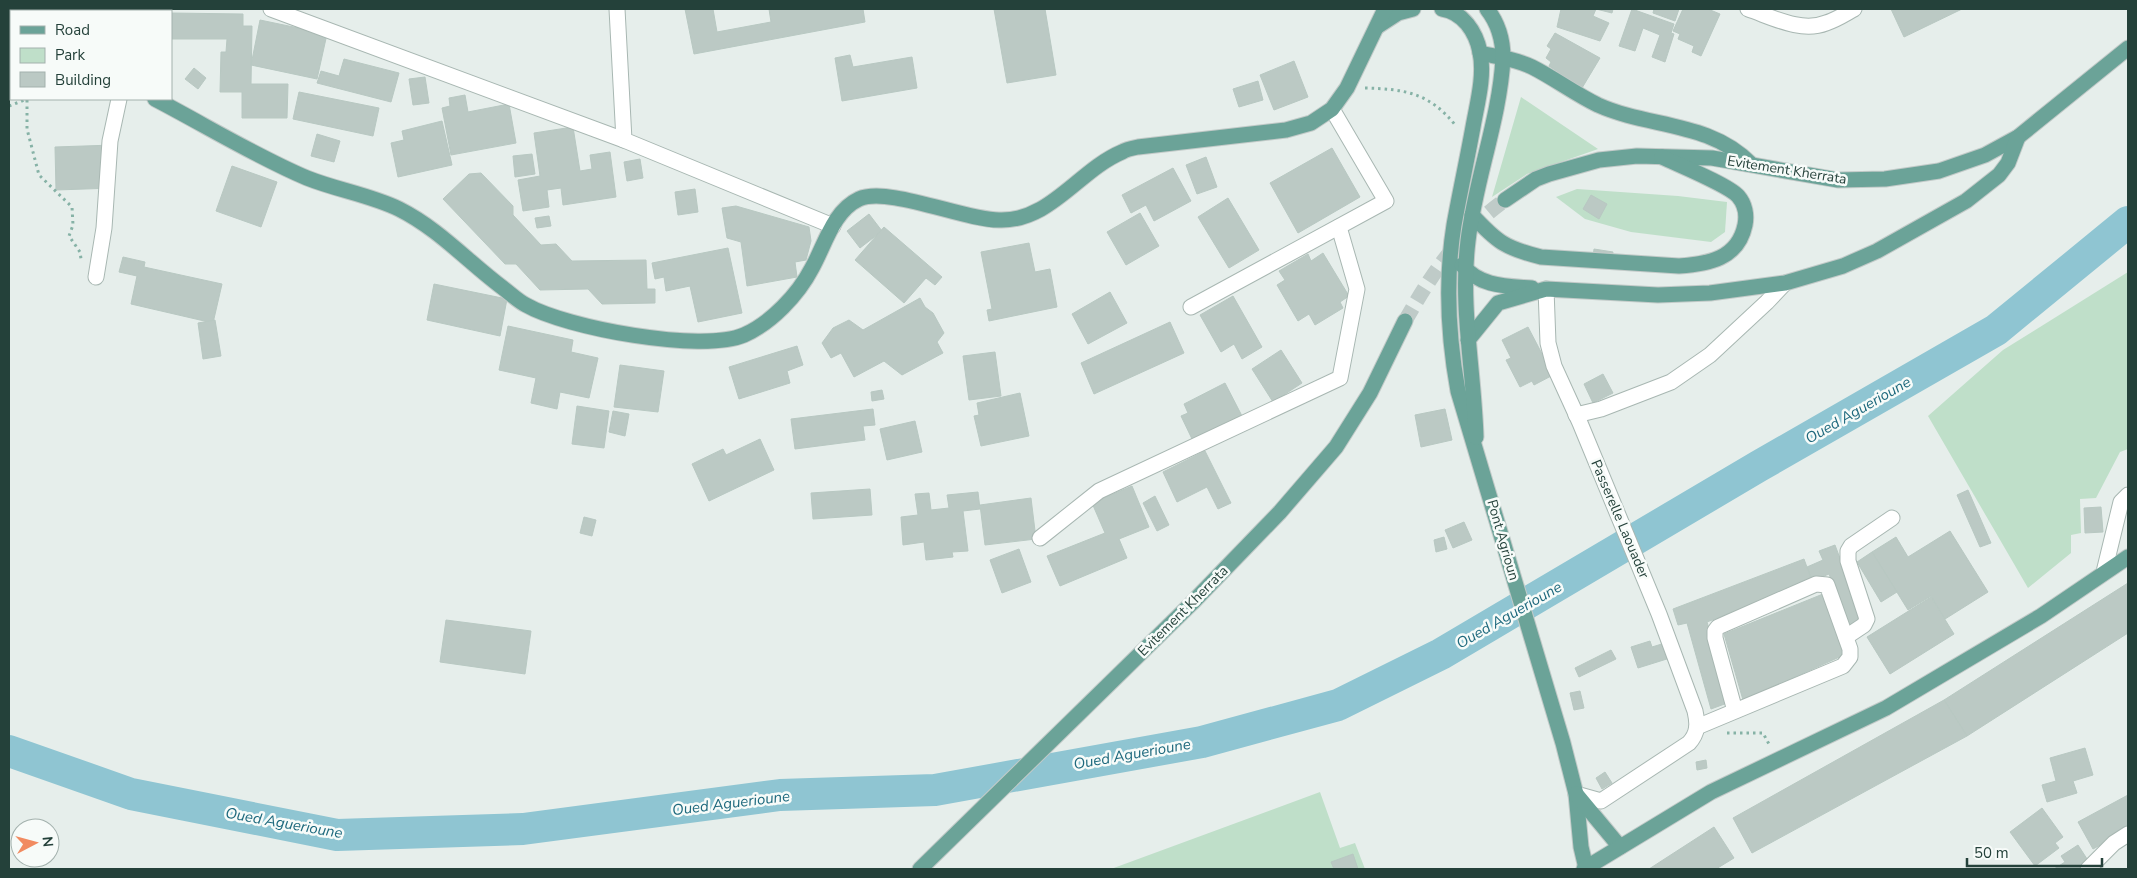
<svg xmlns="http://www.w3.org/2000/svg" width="2137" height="878" font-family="'Nunito Sans',sans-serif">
<rect width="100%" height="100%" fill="#e6eeeb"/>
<g fill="#bfdfc9">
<polygon points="1521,97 1598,149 1527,174 1492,197"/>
<polygon points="1577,189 1678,196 1727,202 1725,232 1711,242 1631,232 1585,219 1556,197"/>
<polygon points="2128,272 2128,449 2120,452 2096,498 2080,499 2081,533 2071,535 2071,553 2028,588 1928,416 2003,350"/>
<polygon points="1320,792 1340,848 1355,843 1365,869 1111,869"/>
</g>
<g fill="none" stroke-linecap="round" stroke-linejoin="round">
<polyline stroke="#8fc5d2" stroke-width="32" points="9,751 131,794 337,835 523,829 780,795 935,790 1202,742 1338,705 1441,654 1759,466 1996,330 2128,222"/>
</g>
<g fill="#bbc9c4" stroke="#b8c8c2">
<polygon points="685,9 713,9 717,32 771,22 769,9 863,9 865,22 694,54"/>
<polygon points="994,9 1045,9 1056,75 1007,83"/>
<polygon points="1561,9 1613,9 1612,13 1596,9 1593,16 1609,23 1600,41 1557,27"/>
<polygon points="1632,9 1674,24 1671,33 1674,34 1665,62 1652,57 1660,35 1643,28 1635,51 1619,46"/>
<polygon points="1654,9 1679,9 1675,21 1653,13"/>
<polygon points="1683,9 1708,9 1720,14 1701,56 1692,52 1694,46 1678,39 1680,34 1673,31"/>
<polygon points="1891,9 1962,9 1904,37"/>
<polygon points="171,13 243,14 243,26 252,26 251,84 288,84 287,118 242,118 242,92 220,92 221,52 226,52 227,39 171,39"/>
<polygon points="260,20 327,34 317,79 251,65"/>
<polygon points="1555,33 1600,58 1582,88 1572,81 1571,84 1563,78 1564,76 1549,66 1551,62 1546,58 1551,49 1547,46"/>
<polygon points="850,55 853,67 912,57 917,88 842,101 835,58"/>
<polygon points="344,59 399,73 391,102 317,83 321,71 339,76"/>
<polygon points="1294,61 1308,97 1274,110 1260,75"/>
<polygon points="194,68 206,78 198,89 185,79"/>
<polygon points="425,77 429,103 413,105 409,79"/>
<polygon points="1258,81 1263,100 1239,107 1233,89"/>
<polygon points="299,92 379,108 373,136 293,119"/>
<polygon points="465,95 468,112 509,104 516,143 451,155 442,108 450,106 449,98"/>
<polygon points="442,121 452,165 398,177 391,143 404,140 402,131"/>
<polygon points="573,127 580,171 592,169 590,155 610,152 616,197 563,205 561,188 547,190 549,207 523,211 518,180 540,176 534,133"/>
<polygon points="317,134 340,141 334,162 311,156"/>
<polygon points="113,145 114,188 56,190 55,147"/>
<polygon points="1332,148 1360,197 1298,233 1270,183"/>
<polygon points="532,154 535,174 515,177 513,156"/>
<polygon points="1206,157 1217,187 1197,194 1186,165"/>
<polygon points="640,159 643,178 627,181 624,162"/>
<polygon points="232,166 277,182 261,227 216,211"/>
<polygon points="1173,168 1191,201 1154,221 1146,205 1131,213 1122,195"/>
<polygon points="481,173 513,206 513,215 541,245 556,244 572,261 646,260 647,289 655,289 655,303 602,304 588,289 540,290 516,264 505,264 443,199 469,174"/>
<polygon points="695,189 698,212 678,215 675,192"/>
<polygon points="1591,195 1607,204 1599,219 1583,209"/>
<polygon points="1228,198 1259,250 1229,268 1198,217"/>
<polygon points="736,206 809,227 811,241 806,260 795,262 797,277 747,286 741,242 727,238 722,208"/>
<polygon points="1140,213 1159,246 1126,265 1107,232"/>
<polygon points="869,214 882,231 860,248 847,231"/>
<polygon points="549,216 551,226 537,228 535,218"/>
<polygon points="884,227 942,277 935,285 926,278 904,303 855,260"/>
<polygon points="1029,243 1035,272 1050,269 1057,307 989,321 987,310 992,309 981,252"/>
<polygon points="728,248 742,313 698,322 690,286 666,291 664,277 655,279 652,263"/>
<polygon points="1594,249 1613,252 1612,260 1593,258"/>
<polygon points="1323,253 1349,296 1340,302 1343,308 1315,325 1309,314 1298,321 1277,285 1285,280 1279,271 1308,254 1311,261"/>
<polygon points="123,257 145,262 144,267 222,284 213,323 131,304 137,276 119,272"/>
<polygon points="434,284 507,299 500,336 427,320"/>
<polygon points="1110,292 1127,323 1088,344 1072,314"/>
<polygon points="1233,296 1262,347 1242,359 1234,344 1221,352 1200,315"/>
<polygon points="920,298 925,307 933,313 944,333 937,342 943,353 902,375 884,361 854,377 841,353 831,358 822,343 833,328 849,320 863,330"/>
<polygon points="215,320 221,356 203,359 198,323"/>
<polygon points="1170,322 1184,353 1094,394 1081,363"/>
<polygon points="508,326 573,340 571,352 598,358 589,398 560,392 557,409 531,403 536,378 499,370"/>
<polygon points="1528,327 1553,375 1534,385 1532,381 1520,387 1506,360 1511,358 1502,340"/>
<polygon points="797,346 803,365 787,371 790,383 739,399 729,367"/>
<polygon points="1281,350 1302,383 1273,402 1252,369"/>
<polygon points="995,352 1001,396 969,400 963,356"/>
<polygon points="620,365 664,371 658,412 614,407"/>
<polygon points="1603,374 1613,393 1593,403 1584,384"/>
<polygon points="1225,383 1242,416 1193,441 1181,416 1188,413 1184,404"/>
<polygon points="882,390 884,399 872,401 871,392"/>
<polygon points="1020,393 1029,436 981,446 974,416 979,415 977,403"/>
<polygon points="577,406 609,411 604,448 572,444"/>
<polygon points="873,409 875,425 863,426 865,440 795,449 791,419"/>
<polygon points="1445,409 1452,440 1421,447 1415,415"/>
<polygon points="613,411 629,414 625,436 609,432"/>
<polygon points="915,421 922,452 887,460 880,429"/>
<polygon points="760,439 774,470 709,501 692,464 723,449 726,455"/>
<polygon points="1205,451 1231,503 1218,509 1207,487 1177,502 1163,472"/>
<polygon points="1132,486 1149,527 1119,539 1127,558 1060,586 1047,556 1105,533 1092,503"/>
<polygon points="870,489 872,515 813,519 811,493"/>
<polygon points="1968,490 1991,543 1980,547 1957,495"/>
<polygon points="978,492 980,509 963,511 968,551 952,552 953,557 926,560 924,542 903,545 901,517 918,515 915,494 929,493 931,510 949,508 947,495"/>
<polygon points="1155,496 1169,525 1157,531 1143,503"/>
<polygon points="1031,498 1036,539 985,545 980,505"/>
<polygon points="2101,507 2103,532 2085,533 2084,508"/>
<polygon points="584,517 596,520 592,536 580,533"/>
<polygon points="1464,522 1472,540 1453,548 1445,530"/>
<polygon points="1950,531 1988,592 1945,619 1931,596 1908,610 1872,552 1896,537 1908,557"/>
<polygon points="1444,537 1447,549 1436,552 1434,540"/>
<polygon points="1835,545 1863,620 1849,626 1829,574 1812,581 1807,567 1823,560 1819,551"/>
<polygon points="1019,549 1031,582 1002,593 990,560"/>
<polygon points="1872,552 1897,592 1881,602 1857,562"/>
<polygon points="1804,559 1812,581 1707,622 1730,702 1711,709 1687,623 1678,625 1673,609"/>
<polygon points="2128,583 2128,633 1967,736 1944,700"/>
<polygon points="1823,594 1844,655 1743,700 1724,634"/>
<polygon points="1931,597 1954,634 1890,674 1867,637"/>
<polygon points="446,620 531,631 525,674 440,662"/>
<polygon points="1650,641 1652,647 1665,643 1670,658 1638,668 1631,647"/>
<polygon points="1611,650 1616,659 1579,677 1575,668"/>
<polygon points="1580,691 1584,708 1574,710 1570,693"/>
<polygon points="1944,700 1967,736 1752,853 1733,818"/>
<polygon points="2085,748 2093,775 2073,781 2077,793 2047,802 2042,785 2056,781 2050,758"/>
<polygon points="1706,760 1707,768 1697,770 1696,762"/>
<polygon points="1605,772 1612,783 1602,789 1596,778"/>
<polygon points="2128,795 2128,830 2093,849 2078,822"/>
<polygon points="2042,808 2063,837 2055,843 2059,848 2035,866 2010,832"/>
<polygon points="1714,827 1734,858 1716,869 1649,869"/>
<polygon points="2078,845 2091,865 2085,869 2054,869 2065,862 2061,856"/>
<polygon points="1353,854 1358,869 1334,869 1331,862"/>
</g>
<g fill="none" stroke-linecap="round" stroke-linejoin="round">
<path stroke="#bfcbc8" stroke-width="15" stroke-dasharray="15 8" stroke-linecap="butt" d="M 1405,321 C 1433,272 1458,234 1505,200"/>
<defs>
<g id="minor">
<polyline points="271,9 624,140"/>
<polyline points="617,9 624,140 833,226"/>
<path d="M 1748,9 C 1772,17 1801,33 1826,23 C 1836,20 1845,14 1854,9"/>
<polyline points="68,11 72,9"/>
<polyline points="96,277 104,228 110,141 119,99"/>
<path d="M 1546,289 L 1548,343 L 1554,366 L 1580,423 L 1659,614 L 1695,711 C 1698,724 1698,733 1689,743 L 1601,801 L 1576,794"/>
<polyline points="1191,307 1386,201 1332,109"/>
<polyline points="1576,415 1601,409 1671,382 1710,355 1767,302 1785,283"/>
<polyline points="1040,538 1099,491 1340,378 1357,289 1339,227"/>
<polyline points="2104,572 2121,502 2128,495"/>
<polyline points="1846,637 1864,625 1867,619 1848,561 1848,551 1851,546 1892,518"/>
<polyline points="1697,727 1843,666 1850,657 1850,649 1827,585 1816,584 1718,627 1715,631 1715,638 1735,711"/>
<polyline points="2088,869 2114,843 2128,834"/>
</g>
<g id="major">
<path d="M 1442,9 C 1463,12 1476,32 1480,52 C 1485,76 1477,104 1473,127 C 1467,160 1460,192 1454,225 C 1445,281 1448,336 1458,391 L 1563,743 L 1576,794 L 1581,847 L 1586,868"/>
<polyline points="9,23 11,24"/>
<polyline points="1378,26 1398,13 1413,9"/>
<path d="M 1480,53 C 1497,57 1516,59 1532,67 C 1554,78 1575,94 1598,105 C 1649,128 1709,121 1751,164"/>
<path d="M 155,99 C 205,125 255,156 307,178 C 337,190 370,195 399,209 C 439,229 468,262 503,288 C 511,294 518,301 526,305 C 566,328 702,353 744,335 C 771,323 798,295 812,268 C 825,245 833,211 859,199 C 888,186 964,220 999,220 C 1050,222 1079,170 1122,152 C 1127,149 1133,148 1138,147 L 1286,130 L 1311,123 L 1332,109 L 1347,88 L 1385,9"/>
<polyline points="1505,200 1536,179 1549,174 1599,160 1637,156 1712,158 1838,180 1885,179 1939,171 1985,155 2018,137 2128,48"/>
<path d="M 1472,215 C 1497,242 1505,248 1541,257 L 1679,266 C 1708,264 1738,259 1745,225 C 1747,215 1745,204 1738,196 C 1728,185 1679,165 1662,157"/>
<path d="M 1462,265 C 1480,287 1507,286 1532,288"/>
<polyline points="1468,340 1498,303 1546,289 1658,295 1710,293 1785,283 1843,266 1877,251 1966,201 1999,175 2008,163 2018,137"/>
<path d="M 1476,437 C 1474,372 1460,306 1468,241 C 1475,181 1500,118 1503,58 C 1503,41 1498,23 1487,9"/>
<polyline points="1576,794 1620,847"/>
<polyline points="920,869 1192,603 1280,512 1336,447 1370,393 1405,321"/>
<polyline points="1584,869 1711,792 1886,708 2041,616 2128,557"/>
</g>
</defs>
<use href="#minor" stroke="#a8b7b2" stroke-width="17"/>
<use href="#major" stroke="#c2cac8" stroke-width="17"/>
<g stroke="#86b2a6" stroke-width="3" stroke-dasharray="2.5 4" stroke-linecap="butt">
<path d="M 1365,88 C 1405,89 1430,93 1456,126"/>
<polyline points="27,100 27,129 39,175 72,207 73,225 69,236 80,252 81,259"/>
<polyline points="9,106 27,99"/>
<polyline points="1727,733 1763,733 1770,746"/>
</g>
<use href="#minor" stroke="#fff" stroke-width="15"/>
<use href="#major" stroke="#6ba398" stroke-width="15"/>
</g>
<g text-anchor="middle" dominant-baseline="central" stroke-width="5" stroke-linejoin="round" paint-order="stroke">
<g font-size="14" fill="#24413a" stroke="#f7fbf9">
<text transform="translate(1787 170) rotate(9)">Evitement Kherrata</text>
<text transform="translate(1620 519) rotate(67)">Passerelle Laouader</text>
<text transform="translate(1503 540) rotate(74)">Pont Agrioun</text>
<text transform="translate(1183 611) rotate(-45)">Evitement Kherrata</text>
</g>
<g font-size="15" font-style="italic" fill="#1e697d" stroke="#f7fbf9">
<text transform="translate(1858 410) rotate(-30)">Oued Aguerioune</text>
<text transform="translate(1509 615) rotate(-30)">Oued Aguerioune</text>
<text transform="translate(1132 754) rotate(-10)">Oued Aguerioune</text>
<text transform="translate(731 803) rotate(-7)">Oued Aguerioune</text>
<text transform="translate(284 823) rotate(10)">Oued Aguerioune</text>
</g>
</g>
<rect width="2137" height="878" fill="none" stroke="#24413a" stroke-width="20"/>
<rect x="10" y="10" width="162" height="90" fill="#f7fbf9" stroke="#a3b1ad"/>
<rect x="20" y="26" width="25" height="8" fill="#6ba398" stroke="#a3b1ad"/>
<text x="55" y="35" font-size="15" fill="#24413a">Road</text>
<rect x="20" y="48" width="25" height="15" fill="#bfdfc9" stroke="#a3b1ad"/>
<text x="55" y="60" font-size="15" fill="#24413a">Park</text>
<rect x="20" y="72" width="25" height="15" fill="#bbc9c4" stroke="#a3b1ad"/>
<text x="55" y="85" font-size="15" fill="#24413a">Building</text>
<g transform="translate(35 843) rotate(84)"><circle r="24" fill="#f7fbf9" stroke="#a3b1ad"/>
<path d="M0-4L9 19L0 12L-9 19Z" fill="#f18b61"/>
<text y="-8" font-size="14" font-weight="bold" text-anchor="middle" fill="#24413a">N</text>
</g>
<path d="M1967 858v8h135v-8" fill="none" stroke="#24413a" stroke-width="2.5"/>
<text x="1974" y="858" font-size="15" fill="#24413a" stroke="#f7fbf9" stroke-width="4" paint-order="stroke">50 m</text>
</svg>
